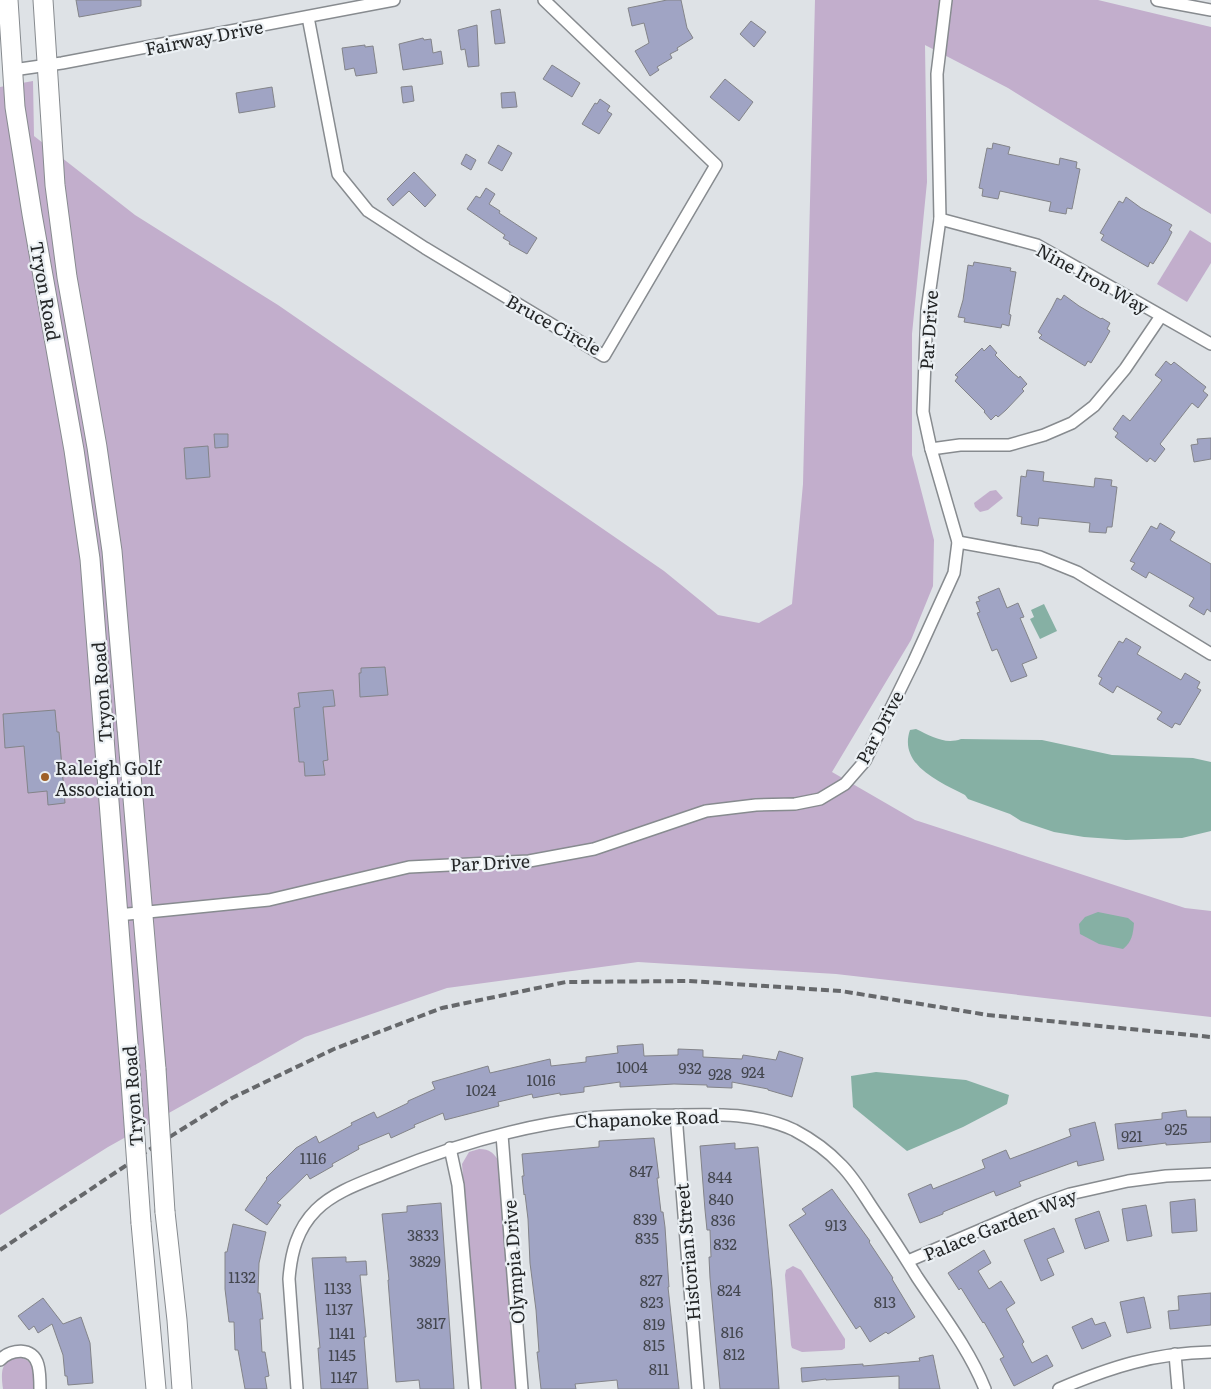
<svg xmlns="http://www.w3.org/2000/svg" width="1211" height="1389" font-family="Literata,serif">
<rect width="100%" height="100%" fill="#dee2e6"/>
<g fill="#c2aecc">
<polygon points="815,0 1098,0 1211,27 1211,214 1008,88 925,45 927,182 912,334 912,455 934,540 933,586 911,640 832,772 915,820 1185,908 1211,911 1211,1017 836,974 638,962 447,988 305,1037 108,1147 0,1215 0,87 33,81 34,136 135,215 278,305 664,571 718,615 759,623 792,604 803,484"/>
<polygon points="1190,230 1211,243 1211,263 1187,302 1157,284"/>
<polygon points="996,490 1003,498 988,510 980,512 975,507 974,503 990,491"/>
<path d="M 479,1149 C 490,1149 494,1153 499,1162 L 516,1389 L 480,1389 L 462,1164 L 469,1152 Z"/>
<polygon points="793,1266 801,1270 845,1339 845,1348 842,1350 802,1352 792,1348 791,1345 785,1275 786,1270"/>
<path d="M 20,1357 C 36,1362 35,1375 36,1389 L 3,1389 C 1,1372 0,1359 20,1357 Z"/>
</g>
<g fill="#86b0a4">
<polygon points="1044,604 1057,631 1040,639 1030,619 1034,617 1031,610"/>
<path d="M 916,729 C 931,736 945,745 961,739 L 1042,740 L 1112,755 L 1193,758 L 1211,762 L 1211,831 L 1182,838 L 1126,840 L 1084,837 L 1054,832 L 1021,821 L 1010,814 L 968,799 L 965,795 C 940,782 898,765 910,730 Z"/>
<path d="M 1098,912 L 1128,918 L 1134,923 C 1133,934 1132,942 1123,949 L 1099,944 L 1080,934 L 1079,924 L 1085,917 Z"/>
<polygon points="876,1072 966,1080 1009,1095 1007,1104 963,1127 907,1151 853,1107 851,1076"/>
</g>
<g fill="#a0a4c4" stroke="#838489">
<polygon points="76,0 141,0 141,6 79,17"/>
<polygon points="667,0 681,0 687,28 693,38 677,48 678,50 670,54 672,58 657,67 659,70 650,76 635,51 649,43 644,23 632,26 628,8"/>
<polygon points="500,9 505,43 495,44 491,11"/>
<polygon points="751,21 766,32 754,47 740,34"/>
<polygon points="477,25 479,66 468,67 465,49 461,50 458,30"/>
<polygon points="423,38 424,40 431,39 433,53 441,51 443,64 403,70 399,44"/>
<polygon points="365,45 365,47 373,46 377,73 356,76 354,68 345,70 342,48"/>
<polygon points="552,65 580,83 572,97 543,79"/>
<polygon points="725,79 753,102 739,121 710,97"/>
<polygon points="412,86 414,101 403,103 401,87"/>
<polygon points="272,87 275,107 239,113 236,93"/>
<polygon points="515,92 517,107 502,108 501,93"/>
<polygon points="600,99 610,106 607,111 612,114 599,134 582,124 595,103 597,104"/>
<polygon points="993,143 1010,147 1008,154 1059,165 1060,158 1077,162 1076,168 1080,169 1072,209 1067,208 1066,214 1049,211 1051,202 1000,191 998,199 982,196 983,189 979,188 987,148 992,149"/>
<polygon points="498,145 512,153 502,171 488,163"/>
<polygon points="466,154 476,160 471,170 461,164"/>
<polygon points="414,172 436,195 425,207 409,191 393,206 387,199"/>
<polygon points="486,188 495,194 489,204 500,211 499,213 537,238 527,254 509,244 510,242 503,238 505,235 467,209 476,196 480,198"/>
<polygon points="1126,197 1141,208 1172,225 1169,230 1172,232 1167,242 1153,264 1150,262 1148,267 1101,240 1104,235 1100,233 1119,201 1123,203"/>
<polygon points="974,262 1011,268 1010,271 1016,272 1010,307 1009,314 1011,315 1009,326 1002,324 1001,328 964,322 965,318 958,317 963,300 968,265 973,266"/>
<polygon points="1064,295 1079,306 1101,319 1102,318 1110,323 1107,329 1110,331 1105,340 1091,363 1088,361 1085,366 1039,338 1042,335 1038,332 1052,308 1057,298 1061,300"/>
<polygon points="990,345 997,353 995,355 1013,373 1019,378 1020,376 1027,384 1022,389 1024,391 1006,410 998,417 996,415 991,420 984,412 985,411 955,381 958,377 955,375 982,348 984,351"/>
<polygon points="1166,361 1171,365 1174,362 1206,387 1203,391 1208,395 1198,408 1192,403 1160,444 1165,449 1155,462 1150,458 1147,462 1115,437 1118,433 1113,429 1123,415 1130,421 1162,380 1155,375"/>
<polygon points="214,434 228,434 228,447 215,448"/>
<polygon points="1211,438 1211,459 1194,462 1191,445 1198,444 1197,439"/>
<polygon points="208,446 210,477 186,479 184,448"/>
<polygon points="1027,470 1044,472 1043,481 1094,487 1095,478 1112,480 1111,486 1117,487 1112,527 1107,527 1106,533 1089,532 1090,523 1039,518 1038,526 1021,524 1022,517 1017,516 1021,476 1026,477"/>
<polygon points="1160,523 1175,532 1170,540 1211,564 1211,612 1207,609 1204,615 1189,606 1194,598 1149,572 1146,578 1131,569 1135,563 1130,561 1151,526 1157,529"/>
<polygon points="999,588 1007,608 1018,603 1024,617 1020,618 1037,658 1022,664 1027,676 1011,682 997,649 992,651 977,613 980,612 976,602 980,601 978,597"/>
<polygon points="1126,638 1141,647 1137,654 1181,680 1185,673 1200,682 1197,688 1201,690 1180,725 1175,723 1172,728 1157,719 1162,712 1117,686 1113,693 1099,684 1102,678 1098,676 1119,641 1123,643"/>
<polygon points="385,667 388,695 360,697 359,673 361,673 361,668"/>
<polygon points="333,690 335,706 323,707 328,760 323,761 325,775 305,776 304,762 299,762 294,708 300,707 298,693"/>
<polygon points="55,710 57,732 59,732 65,803 48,805 47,791 28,793 24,746 5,748 3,714"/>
<polygon points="643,1044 644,1056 678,1055 678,1049 703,1050 703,1057 742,1059 743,1055 776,1060 779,1051 803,1058 792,1097 768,1090 768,1089 732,1082 732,1088 707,1087 707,1085 674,1084 620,1087 620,1082 584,1087 584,1092 560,1095 560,1093 533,1098 532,1094 498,1102 499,1106 445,1120 443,1113 414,1125 415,1127 391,1138 389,1133 358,1146 359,1149 332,1164 333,1166 310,1179 307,1174 277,1203 281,1205 267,1225 245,1210 267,1179 266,1178 296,1148 316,1136 319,1143 352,1125 351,1123 374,1112 377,1118 408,1103 408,1101 435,1089 432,1082 488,1066 490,1073 550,1059 551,1066 586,1062 586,1057 618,1053 617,1046"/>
<polygon points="1186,1110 1187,1117 1211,1117 1211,1142 1166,1145 1166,1143 1118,1149 1115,1124 1162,1119 1162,1113"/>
<polygon points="1095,1122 1104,1160 1078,1166 1077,1161 1019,1182 1021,1186 996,1196 994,1191 943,1212 943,1214 920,1223 908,1194 931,1184 933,1189 985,1168 982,1160 1006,1150 1010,1159 1071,1136 1069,1129"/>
<polygon points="654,1138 659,1178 657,1178 661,1212 663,1212 665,1227 669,1287 668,1287 679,1389 618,1389 617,1380 575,1384 576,1389 541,1389 537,1352 539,1352 536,1310 530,1263 528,1219 525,1194 524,1195 522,1176 524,1176 522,1154 599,1147 599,1141"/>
<polygon points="735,1143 735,1149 758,1147 772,1288 779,1389 720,1389 710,1278 709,1257 711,1257 710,1230 707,1230 705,1210 700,1146"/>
<polygon points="832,1189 870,1241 869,1242 893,1278 892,1279 915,1317 888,1334 886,1332 870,1342 860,1326 856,1329 789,1225 806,1214 802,1209"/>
<polygon points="1195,1199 1197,1231 1172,1233 1170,1202"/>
<polygon points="441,1203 454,1389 420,1389 419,1380 396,1382 388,1280 389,1280 382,1214 407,1212 407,1206"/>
<polygon points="1146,1205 1152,1236 1127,1241 1122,1209"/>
<polygon points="1099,1211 1109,1241 1085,1249 1075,1219"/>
<polygon points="233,1224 266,1232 259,1263 258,1293 260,1293 263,1319 260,1319 262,1352 265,1352 269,1376 265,1377 267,1389 245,1389 238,1350 235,1350 234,1322 229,1322 225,1289 225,1252 227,1252"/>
<polygon points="1054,1228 1064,1252 1047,1259 1054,1275 1041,1281 1024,1240"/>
<polygon points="984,1250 991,1263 978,1271 989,1289 1001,1281 1015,1303 1006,1309 1024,1342 1022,1344 1032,1363 1047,1355 1053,1366 1014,1386 1000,1359 1004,1357 984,1322 983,1323 961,1288 959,1290 948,1273"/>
<polygon points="346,1257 346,1262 366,1261 367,1275 360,1275 366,1337 364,1337 368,1389 321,1389 318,1348 320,1348 312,1258"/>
<polygon points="1211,1293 1211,1325 1170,1329 1168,1311 1179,1310 1178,1296"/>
<polygon points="1144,1297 1151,1328 1127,1333 1120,1302"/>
<polygon points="43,1298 63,1324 81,1317 90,1343 93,1383 68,1385 67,1376 65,1376 63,1355 52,1324 38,1333 34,1326 29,1330 18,1316"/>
<polygon points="1092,1318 1095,1325 1105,1322 1111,1336 1082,1349 1072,1327"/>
<polygon points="933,1355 940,1389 899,1389 899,1376 826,1380 826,1379 802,1382 801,1368 863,1364 863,1366 886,1364 920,1361 919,1358"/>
</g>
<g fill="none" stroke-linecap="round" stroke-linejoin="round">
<defs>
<g id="minor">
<polyline points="1157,0 1211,10"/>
<polyline points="308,17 338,174 368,211 425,248 604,356 716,165 544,0"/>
<polyline points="13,70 62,63 394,0"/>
<polyline points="940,219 1037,245 1211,344"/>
<polyline points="931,449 960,445 1009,445 1044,435 1072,423 1094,406 1125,369 1161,316"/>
<polyline points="958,542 1040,557 1077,572 1211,654"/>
<polyline points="118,915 269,900 409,867 529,861 594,849 706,811 756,805 795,804 820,799 845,784 865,761 914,661 954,573 958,542 931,449 923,412 927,310 940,219 937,74 946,0"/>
<polyline points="676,1115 698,1389"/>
<polyline points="502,1135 522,1389"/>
<polyline points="450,1148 458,1185 475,1389"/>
<polyline points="908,1261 1039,1205 1070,1194 1128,1181 1166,1176 1211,1174"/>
<polyline points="1175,1354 1178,1389"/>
<path d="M 0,1360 C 11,1349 33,1346 38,1365 C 40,1372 40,1381 40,1389"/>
<path d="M 297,1389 L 289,1279 C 291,1253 297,1229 316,1210 C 335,1191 364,1182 388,1172 C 452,1146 519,1126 588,1118 C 618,1115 648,1115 679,1115 C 718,1114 757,1113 794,1130 C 811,1139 828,1151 841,1165 C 854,1178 863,1194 873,1209 C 888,1231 903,1254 917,1277 C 941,1313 969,1349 985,1389"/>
<path d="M 1059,1389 C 1111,1367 1154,1353 1211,1352"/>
</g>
<g id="primary">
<polyline points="8,0 15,107 32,214 74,450 90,559 131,1082"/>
<polyline points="43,0 55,185 67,277 97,447 112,551 156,1069"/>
<polyline points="165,1212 177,1320 182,1389"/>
<polyline points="141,1223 156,1389"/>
</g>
</defs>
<use href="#minor" stroke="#878b8f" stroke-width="14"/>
<use href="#primary" stroke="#878b8f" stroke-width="21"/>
<use href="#minor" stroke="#fff" stroke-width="11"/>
<use href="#primary" stroke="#fff" stroke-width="19"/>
<polyline stroke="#66686b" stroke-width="4" stroke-dasharray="8 4" stroke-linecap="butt" points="0,1250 152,1148 232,1098 334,1049 442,1008 566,982 689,981 841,991 988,1015 1211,1037"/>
<defs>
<g id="primary-bridge">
<polyline points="156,1069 165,1212"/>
<polyline points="131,1082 141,1223"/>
</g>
</defs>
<use href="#primary-bridge" stroke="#878b8f" stroke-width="21" stroke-linecap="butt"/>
<use href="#primary-bridge" stroke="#fff" stroke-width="19"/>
</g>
<circle fill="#9f6028" stroke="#ebf0f4" stroke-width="2" cx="45" cy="777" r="5"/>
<g text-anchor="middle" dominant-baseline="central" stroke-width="4.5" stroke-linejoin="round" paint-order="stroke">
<g font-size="15" fill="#43464e">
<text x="632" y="1066">1004</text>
<text x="690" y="1067">932</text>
<text x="753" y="1071">924</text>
<text x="720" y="1073">928</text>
<text x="541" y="1079">1016</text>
<text x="481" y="1089">1024</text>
<text x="1176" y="1128">925</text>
<text x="1132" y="1135">921</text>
<text x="313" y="1157">1116</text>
<text x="641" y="1170">847</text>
<text x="720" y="1176">844</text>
<text x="721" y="1198">840</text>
<text x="645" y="1218">839</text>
<text x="723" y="1219">836</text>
<text x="836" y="1224">913</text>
<text x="423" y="1234">3833</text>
<text x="647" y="1237">835</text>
<text x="725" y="1243">832</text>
<text x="425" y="1260">3829</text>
<text x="242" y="1276">1132</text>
<text x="651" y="1279">827</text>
<text x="338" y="1287">1133</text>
<text x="729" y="1289">824</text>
<text x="652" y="1301">823</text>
<text x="885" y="1301">813</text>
<text x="339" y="1308">1137</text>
<text x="431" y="1322">3817</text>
<text x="654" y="1323">819</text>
<text x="732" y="1331">816</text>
<text x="342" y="1332">1141</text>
<text x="654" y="1344">815</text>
<text x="734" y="1353">812</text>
<text x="342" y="1354">1145</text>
<text x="659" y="1368">811</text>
<text x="344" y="1376">1147</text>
</g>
<g font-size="18" fill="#242627" stroke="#ebf0f4">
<text transform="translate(204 37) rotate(-11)">Fairway Drive</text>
<text transform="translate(1093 278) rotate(29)">Nine Iron Way</text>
<text transform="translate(46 291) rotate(80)">Tryon Road</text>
<text transform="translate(554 324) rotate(29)">Bruce Circle</text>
<text transform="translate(928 330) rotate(-86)">Par Drive</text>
<text transform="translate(101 692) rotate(-94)">Tryon Road</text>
<text transform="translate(879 727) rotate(-62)">Par Drive</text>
<text transform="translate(490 862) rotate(-3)">Par Drive</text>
<text transform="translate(132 1096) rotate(-94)">Tryon Road</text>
<text transform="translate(647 1118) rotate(-2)">Chapanoke Road</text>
<text transform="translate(1000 1224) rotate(-22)">Palace Garden Way</text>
<text transform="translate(687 1252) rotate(-95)">Historian Street</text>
<text transform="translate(513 1262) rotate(-94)">Olympia Drive</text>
</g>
<g font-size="18" fill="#242627" stroke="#ebf0f4" text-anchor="start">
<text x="55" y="767">Raleigh Golf<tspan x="55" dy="21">Association</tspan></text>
</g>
</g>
</svg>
